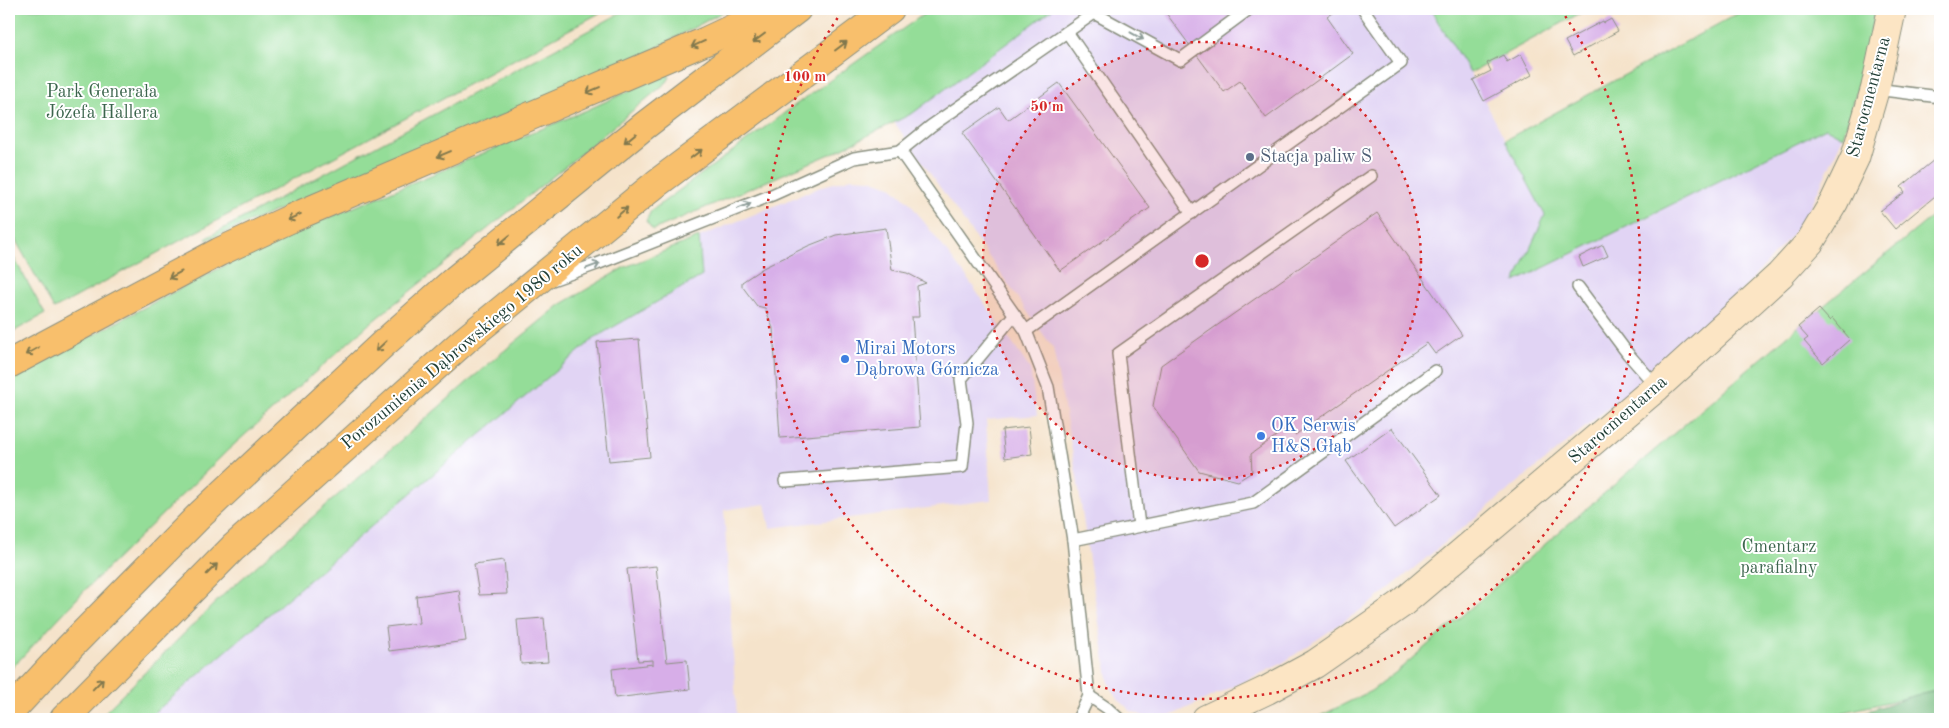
<svg xmlns="http://www.w3.org/2000/svg" width="1949" height="728" font-family="'Old Standard TT',serif">
<rect width="100%" height="100%" fill="#fff"/>
<filter id="ink" filterUnits="userSpaceOnUse"><feTurbulence type="fractalNoise" baseFrequency=".02" numOctaves="2"/><feDisplacementMap in="SourceGraphic" scale="10" xChannelSelector="R" yChannelSelector="G"/><feConvolveMatrix kernelMatrix="1 2 1 2 8 2 1 2 1" color-interpolation-filters="sRGB"/></filter>
<filter id="wash" filterUnits="userSpaceOnUse"><feTurbulence type="fractalNoise" baseFrequency=".0096" numOctaves="4" result="noise"/><feDisplacementMap in="SourceGraphic" scale="20" xChannelSelector="R" yChannelSelector="G"/><feGaussianBlur stdDeviation="1.12" result="paint"/><feColorMatrix in="noise" values="0 0 0 0 0 0 0 0 0 0 0 0 0 0 0 0 0 1.4 0 .05"/><feComposite in="paint" operator="in"/></filter>
<g filter="url(#wash)">
<rect width="100%" height="100%" fill="#f5e3cb"/>
<g fill="#e1d4f4">
<polygon points="1052,9 1588,9 1470,73 1545,215 1516,282 1826,128 1843,137 1804,221 1745,287 1657,368 1374,601 1281,664 1170,716 1148,718 1131,711 1118,699 1109,684 1092,580 1077,477 1053,348 894,122 913,113"/>
<polygon points="852,178 870,179 890,186 908,201 967,278 1030,369 1037,415 986,420 991,500 770,528 765,504 724,510 737,719 147,719 360,536 596,337 702,276 699,237 823,186"/>
</g>
<g fill="#94dd98" stroke="#5a8d66">
<polygon points="9,9 607,9 54,309 15,239 9,242"/>
<polygon points="628,9 728,9 649,52 582,82 207,240 206,238"/>
<polygon points="931,9 1053,9 913,113 835,152 653,230 646,221 651,211 798,103"/>
<polygon points="1430,9 1588,9 1470,73"/>
<polygon points="1746,9 1875,9 1863,70 1843,137 1826,128 1515,282 1545,215 1505,140"/>
<path d="M 666,74 L 670,77 L 667,82 L 567,165 L 368,325 L 228,450 L 86,589 L 9,671 L 9,381 C 105,329 200,275 299,230 L 587,110 Z"/>
<polygon points="1940,210 1940,690 1814,719 1314,719 1371,691 1395,673 1798,327"/>
<polygon points="699,237 702,276 596,337 360,536 147,719 98,719 222,596 493,360 560,305 623,268"/>
<polygon points="9,249 45,314 9,334"/>
</g>
<polygon fill="#77bc80" stroke="#4b7c5a" points="1940,690 1940,719 1844,719 1913,696"/>
<g id="blocks">
<g fill="#d7aee8">
<polygon points="1163,9 1335,9 1336,11 1327,17 1353,54 1266,118 1240,81 1224,92"/>
<polygon points="1611,19 1618,31 1573,56 1565,41 1603,21 1604,23"/>
<polygon points="1521,54 1532,75 1484,101 1473,80 1491,71 1487,63 1503,55 1507,62"/>
<polygon points="1059,83 1150,208 1060,271 962,133 999,107 1008,120"/>
<polygon points="1940,155 1940,192 1895,229 1880,211 1905,192 1901,187"/>
<polygon points="1377,213 1462,335 1435,354 1427,343 1295,435 1290,426 1251,454 1252,472 1238,481 1199,471 1153,406 1161,365"/>
<polygon points="886,228 892,270 907,273 926,283 917,286 919,317 912,317 920,427 780,438 773,328 765,308 757,306 742,286 742,282 763,268 808,246 836,235"/>
<polygon points="1603,245 1608,256 1583,267 1579,257"/>
<polygon points="1819,309 1830,321 1832,318 1850,339 1823,363 1804,341 1808,338 1798,327"/>
<polygon points="639,339 650,457 609,461 597,342"/>
<polygon points="1029,427 1032,454 1005,458 1002,430"/>
<polygon points="1392,428 1441,495 1394,528 1346,461"/>
<polygon points="504,560 507,594 479,595 474,564"/>
<polygon points="656,566 667,662 687,660 690,689 615,698 612,669 653,664 653,660 638,661 627,569"/>
<polygon points="459,590 466,641 389,651 386,627 419,623 416,596"/>
<polygon points="544,618 548,662 521,664 517,620"/>
</g>
</g>
</g>
<g filter="url(#ink)">
<use href="#blocks" fill-opacity="0" stroke="#8a9080" stroke-width="1"/>
<g fill="none" stroke-linecap="round" stroke-linejoin="round">
<defs>
<g id="lane">
<polyline points="1094,13 1180,60 1249,9"/>
<polyline points="1067,32 1192,213"/>
<polyline points="1875,89 1940,97"/>
<polyline points="900,151 1026,331 1048,387 1073,540 1089,696 1078,719"/>
<polyline points="552,280 597,264 772,195 854,158 900,151 931,126 1100,9"/>
<polyline points="1578,287 1628,354 1657,387"/>
<polyline points="1026,331 1401,63 1363,9"/>
<polyline points="785,481 962,467 967,423 961,379 1014,315"/>
<polyline points="1139,526 1118,354 1371,176"/>
<polyline points="1073,540 1253,503 1435,371"/>
<polyline points="1089,696 1107,708 1119,719"/>
</g>
<polyline id="secondary" points="1206,719 1267,690 1315,664 1400,605 1657,387 1780,275 1810,242 1834,202 1855,158 1875,89 1892,9"/>
<g id="primary">
<polyline points="9,364 219,252 292,218 706,41 774,9"/>
<polyline points="9,713 70,647 200,515 383,344 456,279 644,126 797,9"/>
<polyline points="64,719 233,548 465,340 657,183 890,9"/>
</g>
</defs>
<use href="#lane" stroke="#8a9080" stroke-width="14"/>
<use href="#secondary" stroke="#8a9080" stroke-width="30"/>
<use href="#primary" stroke="#8a9080" stroke-width="30"/>
<use href="#lane" stroke="#fff" stroke-width="11"/>
<use href="#secondary" stroke="#fce5c4" stroke-width="28"/>
<use href="#primary" stroke="#f8bf6c" stroke-width="28"/>
</g>
<defs><path id="oneway-shaft" d="M-6 0H5M1.5-3L5.5 0L1.5 3" fill="none" stroke-width="1.6" stroke-linecap="round" stroke-linejoin="round" transform="scale(1.25)"/></defs>
<g stroke="#8f9e9a">
<use href="#oneway-shaft" transform="translate(1137 36) rotate(29)"/>
<use href="#oneway-shaft" transform="translate(744 206) rotate(-22)"/>
<use href="#oneway-shaft" transform="translate(593 266) rotate(-20)"/>
</g>
<g stroke="#81784d">
<use href="#oneway-shaft" transform="translate(759 38) rotate(143)"/>
<use href="#oneway-shaft" transform="translate(698 44) rotate(156)"/>
<use href="#oneway-shaft" transform="translate(841 46) rotate(-37)"/>
<use href="#oneway-shaft" transform="translate(593 90) rotate(157)"/>
<use href="#oneway-shaft" transform="translate(630 138) rotate(141)"/>
<use href="#oneway-shaft" transform="translate(444 154) rotate(157)"/>
<use href="#oneway-shaft" transform="translate(696 154) rotate(-37)"/>
<use href="#oneway-shaft" transform="translate(622 212) rotate(-40)"/>
<use href="#oneway-shaft" transform="translate(294 217) rotate(156)"/>
<use href="#oneway-shaft" transform="translate(504 240) rotate(141)"/>
<use href="#oneway-shaft" transform="translate(175 275) rotate(152)"/>
<use href="#oneway-shaft" transform="translate(381 346) rotate(137)"/>
<use href="#oneway-shaft" transform="translate(32 351) rotate(151)"/>
<use href="#oneway-shaft" transform="translate(212 569) rotate(-45)"/>
<use href="#oneway-shaft" transform="translate(98 684) rotate(-46)"/>
</g>
</g>
<circle cx="1202" cy="261" r="219" fill="#d62828" fill-opacity=".12"/>
<g fill="none" stroke="#d62828" stroke-width="2.5" stroke-dasharray="2.5 5">
<circle cx="1202" cy="261" r="219"/>
<path d="M1561 10A438 438 0 1 1 843 10"/>
</g>
<circle fill="#5c6f8a" stroke="#fff" stroke-width="2" cx="1250" cy="157" r="5"/>
<g fill="#3f7fe0" stroke="#fff" stroke-width="2">
<circle cx="845" cy="359" r="5"/>
<circle cx="1261" cy="436" r="5"/>
</g>
<g text-anchor="middle" dominant-baseline="central" stroke-width="4" stroke-linejoin="round" paint-order="stroke">
<g font-size="18" fill="#3c654d" stroke="#fff">
<text x="102" y="92">Park Generała<tspan x="102" dy="21">Józefa Hallera</tspan></text>
<text x="1779" y="547">Cmentarz<tspan x="1779" dy="21">parafialny</tspan></text>
</g>
<g font-size="18" fill="#1f3d34" stroke="#fff">
<text transform="translate(1869 97) rotate(-75)">Starocmentarna</text>
<text transform="translate(462 347) rotate(-40)">Porozumienia Dąbrowskiego 1980 roku</text>
<text transform="translate(1618 420) rotate(-41)">Starocmentarna</text>
</g>
<g font-size="18" fill="#4e5e75" stroke="#fff" text-anchor="start">
<text x="1260" y="157">Stacja paliw S</text>
</g>
<g font-size="18" fill="#366cbe" stroke="#fff" text-anchor="start">
<text x="855" y="349">Mirai Motors<tspan x="855" dy="21">Dąbrowa Górnicza</tspan></text>
<text x="1271" y="426">OK Serwis<tspan x="1271" dy="21">H&amp;S Głąb</tspan></text>
</g>
</g>
<circle cx="1202" cy="261" r="8" fill="#d62828" stroke="#fff" stroke-width="2.5"/>
<g font-size="15" text-anchor="middle" font-weight="bold" fill="#d62828" stroke="#fff" stroke-width="4" stroke-linejoin="round" paint-order="stroke">
<text x="805" y="81">100 m</text>
<text x="1047" y="111">50 m</text>
</g>
<rect width="1949" height="728" fill="none" stroke="#fff" stroke-width="30"/>
</svg>
